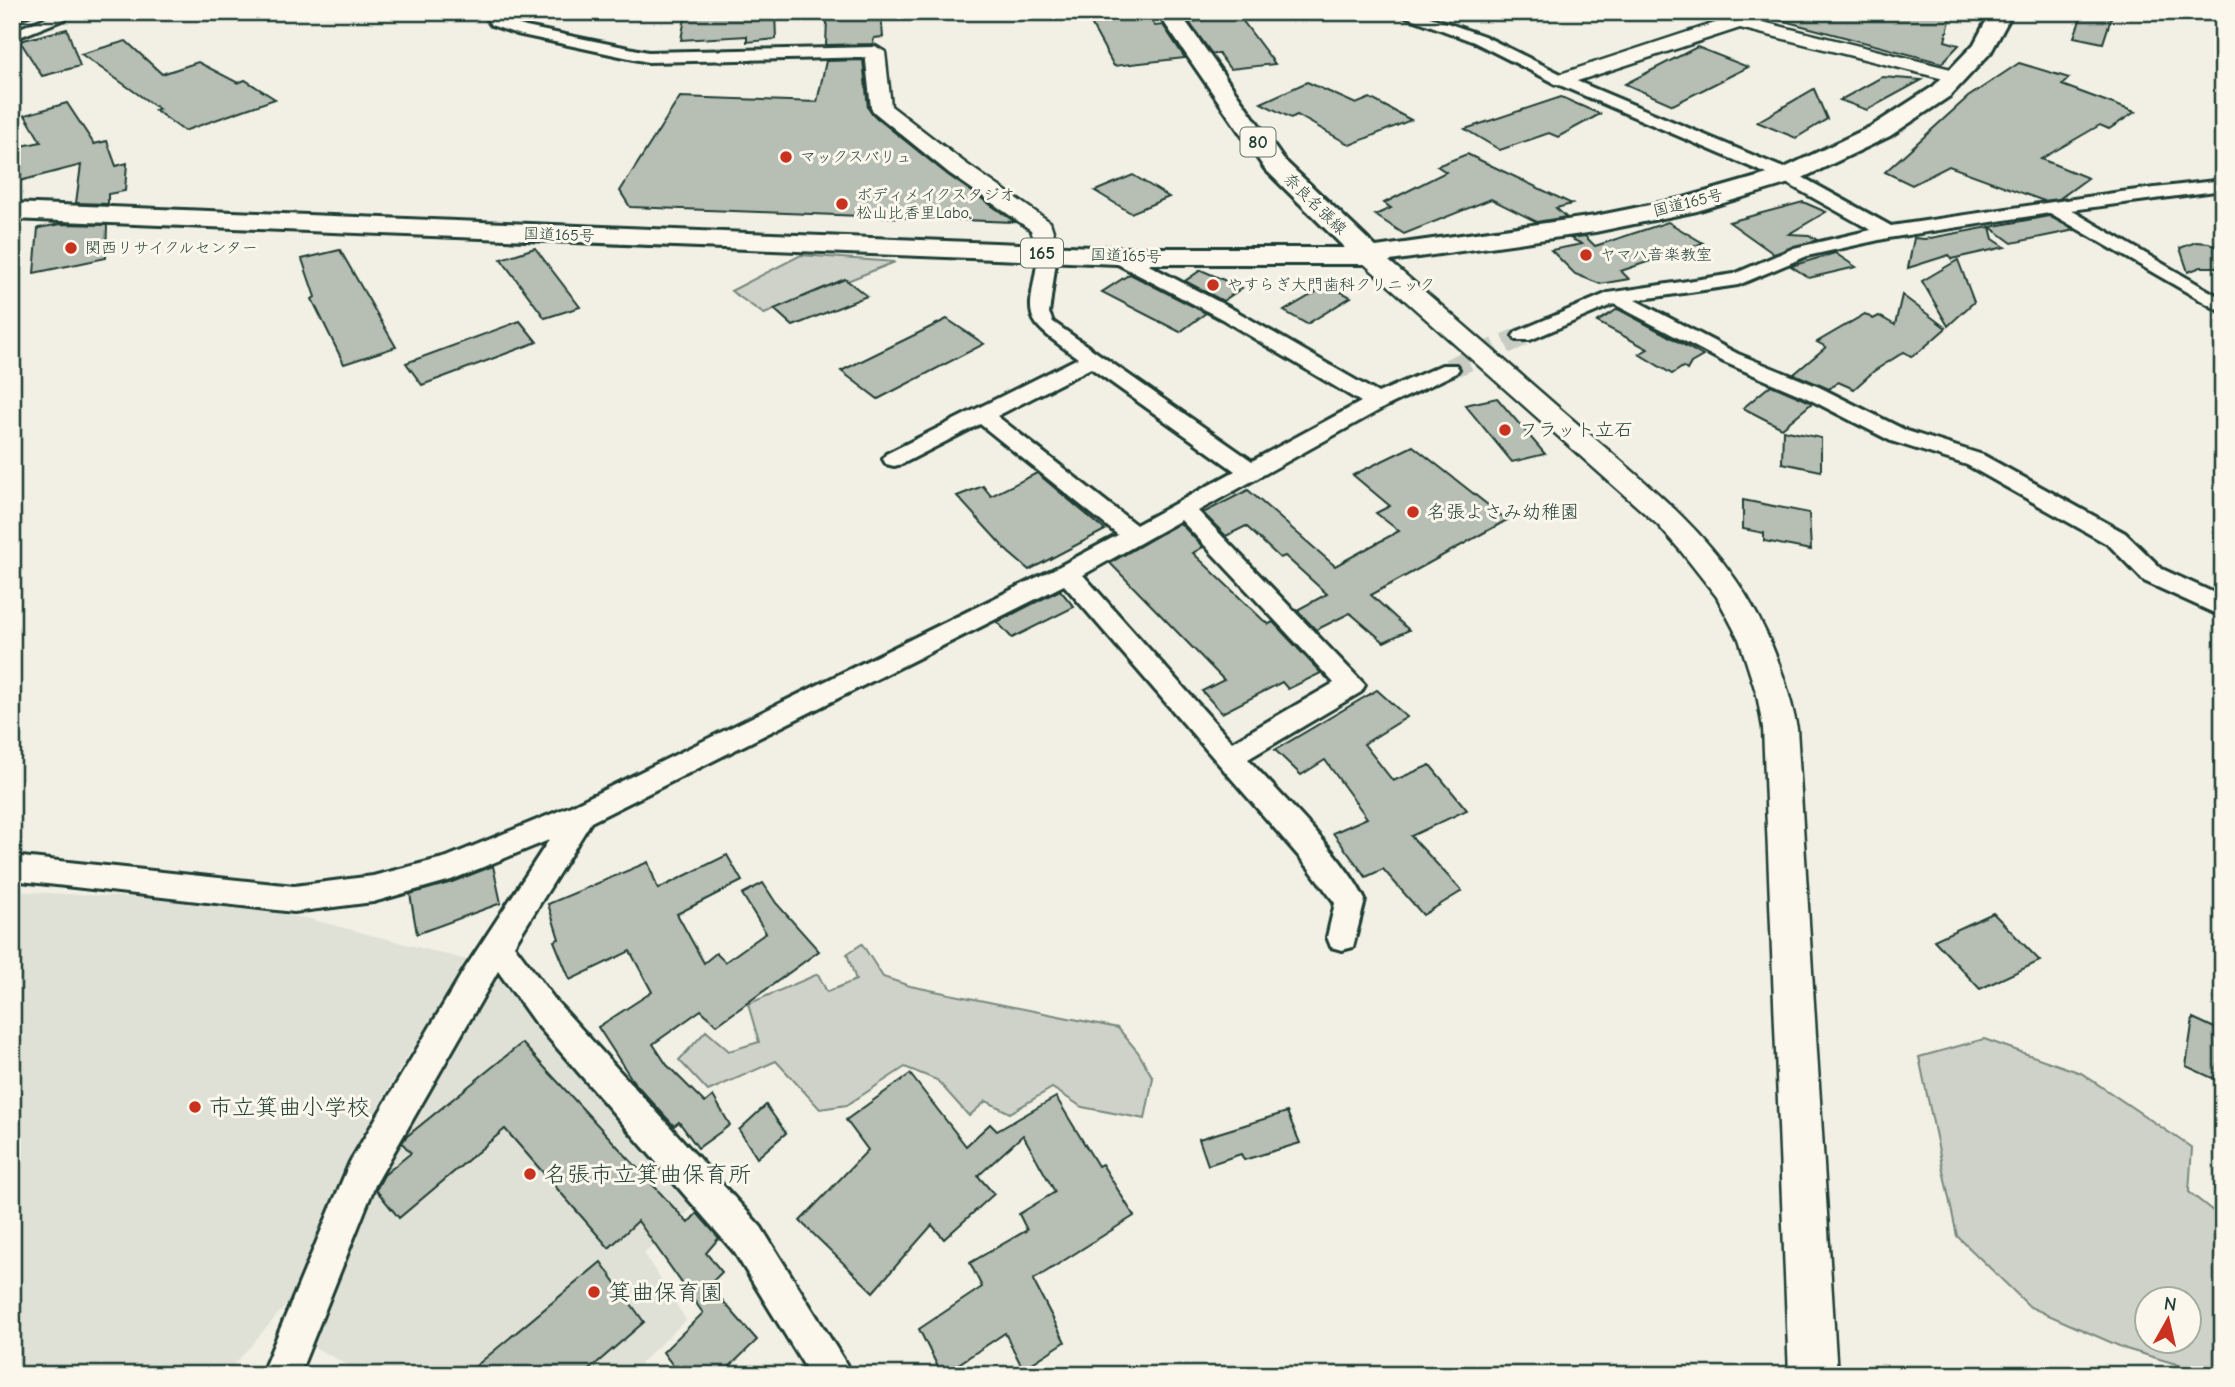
<svg xmlns="http://www.w3.org/2000/svg" width="2235" height="1387" font-family="'Comic Neue','Klee One',sans-serif">
<rect width="100%" height="100%" fill="#f2f0e5"/>
<filter id="ink" filterUnits="userSpaceOnUse"><feTurbulence type="fractalNoise" baseFrequency=".0143" numOctaves="2"/><feDisplacementMap in="SourceGraphic" scale="14" xChannelSelector="R" yChannelSelector="G"/><feConvolveMatrix kernelMatrix="1 2 1 2 8 2 1 2 1" color-interpolation-filters="sRGB"/></filter>
<g filter="url(#ink)">
<g fill="#e0e1d6">
<polygon points="12,891 216,902 310,919 471,961 405,1060 352,1154 289,1302 225,1375 12,1375"/>
<polygon points="497,969 702,1199 644,1253 686,1320 628,1375 366,1375 303,1341 393,1149"/>
</g>
<g fill="#cfd2c8" stroke="#77887e" stroke-width="2" fill-rule="evenodd">
<polygon points="801,255 895,262 764,314 731,291"/>
<polygon points="862,944 883,977 910,986 1118,1028 1138,1052 1153,1078 1145,1119 1082,1107 1052,1088 1010,1113 986,1101 969,1116 937,1080 905,1067 847,1105 820,1109 776,1061 708,1091 679,1060 706,1031 729,1051 759,1042 748,1004 818,974 827,992 856,980 847,954"/>
<path d="M 1984,1039 L 2081,1073 L 2192,1148 L 2189,1192 L 2223,1219 L 2223,1375 L 2213,1375 L 2126,1349 L 2030,1307 L 1957,1236 L 1919,1057 ZM 2148,1300 L 2190,1300 L 2190,1342 L 2148,1342 Z"/>
</g>
<g fill="#b7beb3" stroke="#1f3d34" stroke-width="2">
<polygon points="686,12 775,12 776,39 747,42 747,36 681,40"/>
<polygon points="1781,12 1952,12 1945,41 1959,45 1942,63 1780,20"/>
<polygon points="2083,12 2112,15 2103,43 2074,37"/>
<polygon points="881,14 883,37 874,38 873,44 826,45 827,18"/>
<polygon points="1147,16 1155,26 1163,25 1185,58 1114,66 1091,24"/>
<polygon points="1239,16 1275,64 1230,69 1219,54 1212,54 1189,22"/>
<polygon points="67,29 80,66 42,76 20,41"/>
<polygon points="126,41 162,74 198,62 238,83 245,80 275,99 184,131 155,110 159,109 81,54"/>
<polygon points="1697,47 1748,67 1673,105 1625,84"/>
<polygon points="863,60 868,108 872,114 948,175 1015,222 630,207 620,191 680,97 817,102 826,61"/>
<polygon points="2019,63 2069,78 2062,85 2135,112 2109,129 2100,125 2041,159 2088,178 2059,199 2044,201 1949,166 1912,185 1885,172 1968,97"/>
<polygon points="1882,77 1922,80 1867,110 1840,100"/>
<polygon points="1307,82 1356,104 1370,98 1411,120 1350,145 1297,115 1291,118 1261,103"/>
<polygon points="1814,89 1827,119 1796,138 1757,122"/>
<polygon points="1561,97 1600,114 1558,137 1549,133 1500,150 1465,129"/>
<polygon points="67,103 94,144 107,141 116,166 127,163 125,191 108,194 108,204 76,203 81,165 12,183 12,148 41,142 25,115"/>
<polygon points="1467,154 1572,204 1556,208 1566,217 1537,222 1491,199 1404,234 1375,215 1391,208 1384,203 1446,172 1437,166"/>
<polygon points="1133,175 1169,197 1131,213 1095,191"/>
<polygon points="1803,202 1826,212 1789,234 1809,235 1817,240 1774,254 1729,222"/>
<polygon points="2049,216 2075,230 2012,243 1990,227 1993,239 2005,247 1951,259 1949,255 1908,268 1914,238 1925,239"/>
<polygon points="1668,222 1703,243 1621,271 1629,279 1600,284 1575,274 1551,250 1582,244 1570,238 1585,236 1595,246"/>
<polygon points="61,224 107,225 106,258 34,273 38,228"/>
<polygon points="2196,242 2209,243 2223,250 2223,267 2201,267 2188,272 2180,248"/>
<polygon points="535,248 580,307 545,318 501,259"/>
<polygon points="340,250 396,347 344,364 312,299 315,297 302,259"/>
<polygon points="1835,253 1856,267 1809,278 1791,266"/>
<polygon points="1958,260 1974,302 1948,326 1922,281"/>
<polygon points="1201,270 1242,288 1223,301 1185,281"/>
<polygon points="1130,274 1206,313 1180,332 1102,292"/>
<polygon points="845,279 867,296 793,326 774,309"/>
<polygon points="1328,285 1351,297 1307,324 1284,311"/>
<polygon points="1902,295 1946,328 1920,351 1911,356 1904,352 1874,371 1854,389 1838,382 1829,389 1794,374 1826,347 1817,342 1865,314 1873,319 1879,316 1895,325"/>
<polygon points="1618,309 1661,332 1703,356 1691,363 1687,370 1683,367 1672,374 1639,354 1648,349 1597,322"/>
<polygon points="947,319 984,344 878,399 841,371"/>
<polygon points="520,321 537,342 422,385 406,363"/>
<polygon points="1771,385 1804,399 1812,403 1782,428 1743,408"/>
<polygon points="1497,398 1545,454 1512,462 1465,405"/>
<polygon points="1783,430 1821,438 1821,471 1782,463"/>
<polygon points="1413,446 1507,520 1371,595 1409,630 1384,642 1350,613 1316,630 1297,610 1327,594 1285,556 1280,558 1246,526 1226,536 1203,513 1248,490 1335,566 1399,531 1376,513 1390,506 1353,475"/>
<polygon points="1037,473 1105,530 1029,570 1008,552 957,496 983,486 991,496"/>
<polygon points="1743,500 1809,513 1811,550 1764,541 1764,533 1743,529"/>
<polygon points="1180,523 1203,547 1193,553 1263,620 1269,624 1273,622 1321,673 1288,689 1282,682 1222,713 1202,691 1224,680 1110,563"/>
<polygon points="1060,590 1074,607 1012,638 997,622"/>
<polygon points="1377,690 1407,717 1364,744 1393,781 1430,765 1467,810 1411,836 1462,891 1423,915 1383,869 1366,877 1333,833 1367,818 1325,760 1301,775 1275,750"/>
<polygon points="727,855 742,881 677,914 704,963 716,953 725,962 766,933 742,894 763,883 776,903 819,951 717,1025 701,1010 653,1044 667,1065 705,1103 713,1096 730,1125 698,1148 679,1122 674,1126 633,1081 598,1027 652,992 630,951 570,980 554,941 559,939 548,904 648,862 658,889"/>
<polygon points="493,866 501,903 417,934 410,894 452,882"/>
<polygon points="1993,913 2040,961 1980,989 1934,940"/>
<polygon points="2193,1018 2223,1032 2223,1083 2186,1066"/>
<polygon points="522,1043 688,1223 697,1213 719,1238 706,1253 722,1272 709,1285 757,1340 721,1375 680,1375 663,1352 703,1313 638,1221 609,1248 505,1129 399,1218 376,1190 384,1175 411,1153 402,1143 406,1137"/>
<polygon points="910,1074 966,1146 990,1124 997,1131 1056,1097 1098,1166 1102,1164 1134,1216 1033,1280 1065,1342 1023,1369 1005,1333 942,1375 919,1329 982,1287 970,1263 1027,1230 1019,1214 1055,1192 1023,1135 978,1176 994,1194 944,1239 932,1225 873,1292 800,1221 868,1150 846,1120"/>
<polygon points="766,1105 786,1133 757,1158 739,1130"/>
<polygon points="1287,1112 1300,1143 1244,1160 1241,1154 1208,1165 1199,1139"/>
<polygon points="601,1262 644,1322 583,1375 465,1375"/>
</g>
<g fill="none" stroke-linecap="round" stroke-linejoin="round">
<polyline stroke="#c8ccc2" stroke-width="21" stroke-dasharray="21 10" stroke-linecap="butt" points="1449,369 1523,336"/>
<defs>
<g id="minor">
<polygon points="61,12 82,12 12,40 12,31"/>
<polygon points="482,12 497,12 501,19 526,27 648,52 875,47 883,52 875,57 648,62 517,34 491,25"/>
<polygon points="1394,12 1416,12 1484,36 1567,77 1793,172 1891,226 2121,192 2223,180 2223,190 2071,210 2223,299 2223,313 2050,213 1888,238 1807,256 1738,285 1635,300 1738,354 1819,387 1907,431 1983,455 2125,533 2162,569 2223,597 2223,617 2144,581 2109,545 1967,465 1891,441 1805,397 1724,362 1614,304 1530,340 1516,340 1513,336 1516,332 1608,293 1734,274 1794,248 1871,230 1781,180 1555,83 1474,42"/>
<path d="M 1048,247 L 1057,253 L 1049,313 L 1053,322 L 1252,461 L 1361,402 L 1222,319 L 1110,260 L 1108,256 L 1110,252 L 1124,252 L 1236,311 L 1378,393 L 1442,365 L 1456,365 L 1459,369 L 1456,373 L 1385,407 L 1198,511 L 1365,685 L 1361,692 L 1248,759 C 1282,797 1344,856 1365,900 L 1353,947 L 1342,950 L 1331,947 L 1327,937 L 1335,903 L 1308,867 L 1064,585 L 591,822 L 514,945 L 555,1000 L 761,1227 L 845,1362 L 851,1375 L 810,1375 L 735,1253 L 533,1020 L 498,971 L 375,1185 L 299,1375 L 261,1375 L 350,1162 L 464,970 L 549,840 L 451,880 L 373,902 L 294,912 L 12,880 L 12,856 L 294,886 L 373,876 L 447,857 L 571,806 L 1058,567 L 1118,535 L 980,424 L 902,464 L 894,466 L 886,464 L 883,459 L 886,454 L 1078,358 C 1019,316 1028,322 1039,253 ZM 1091,368 L 1235,471 L 1136,525 L 997,416 ZM 1181,520 L 1334,683 L 1232,742 L 1083,575 Z"/>
</g>
<g id="tertiary">
<polygon points="1691,12 1723,12 1963,72 1966,76 1963,80 1956,82 1740,28 1568,84 1554,84 1551,80 1554,76 1718,22 1693,16"/>
<polygon points="875,46 885,52 891,106 965,163 1050,222 1060,253 1056,258 1040,258 1031,230 949,173 874,112 871,108 865,52"/>
<path d="M 1369,249 L 1377,251 C 1441,305 1504,360 1567,415 C 1681,513 1764,571 1797,728 L 1837,1375 L 1789,1375 L 1763,728 L 1757,695 L 1739,639 L 1717,597 L 1680,550 L 1658,525 L 1361,261 L 1357,256 L 1361,251 Z"/>
</g>
<polygon id="primary" points="1157,12 1179,12 1283,159 1379,250 1383,256 1379,262 1369,264 1359,262 1265,169"/>
<polygon id="trunk" points="1991,12 2013,12 1991,52 1950,96 1890,136 1796,181 1697,211 1595,232 1369,264 1117,264 12,219 12,203 1117,248 1369,248 1595,216 1684,198 1778,171 1872,126 1934,86 1974,44"/>
</defs>
<use href="#minor" stroke="#1f3d34" stroke-width="6"/>
<use href="#tertiary" stroke="#1f3d34" stroke-width="5"/>
<use href="#primary" stroke="#1f3d34" stroke-width="6"/>
<use href="#trunk" stroke="#1f3d34" stroke-width="6"/>
<use href="#minor" fill="#fbf7ec" fill-rule="evenodd"/>
<use href="#tertiary" fill="#fbf7ec" fill-rule="evenodd"/>
<use href="#primary" fill="#fbf7ec" fill-rule="evenodd"/>
<use href="#trunk" fill="#fbf7ec" fill-rule="evenodd"/>
<defs>
<polyline id="rail" points="12,22 38,12"/>
</defs>
<use href="#rail" stroke="#1f3d34" stroke-width="5"/>
<use href="#rail" stroke="#fbf7ec" stroke-width="3.5" stroke-dasharray="10" stroke-linecap="butt"/>
</g>
</g>
<g fill="#c8321e" stroke="#fbf7ec" stroke-width="2.5">
<circle cx="786" cy="157" r="7"/>
<circle cx="842" cy="204" r="7"/>
<circle cx="71" cy="248" r="7"/>
<circle cx="1586" cy="255" r="7"/>
<circle cx="1213" cy="285" r="7"/>
<circle cx="1505" cy="430" r="7"/>
<circle cx="1413" cy="512" r="7"/>
<circle cx="195" cy="1107" r="7"/>
<circle cx="530" cy="1174" r="7"/>
<circle cx="594" cy="1292" r="7"/>
</g>
<g text-anchor="middle" dominant-baseline="central" stroke-width="6" stroke-linejoin="round" paint-order="stroke">
<g font-size="16" fill="#1f3d34" stroke="#fbf7ec" text-anchor="start">
<text x="800" y="157">マックスバリュ</text>
<text x="856" y="195">ボディメイクスタジオ<tspan x="856" dy="18">松山比香里Labo.</tspan></text>
<text x="85" y="248">関西リサイクルセンター</text>
<text x="1600" y="255">ヤマハ音楽教室</text>
<text x="1227" y="285">やすらぎ大門歯科クリニック</text>
</g>
<g font-size="16" fill="#1f3d34" stroke="#fbf7ec">
<text transform="translate(1688 203) rotate(-14)">国道165号</text>
<text transform="translate(1315 204) rotate(44)">奈良名張線</text>
<text transform="translate(559 235) rotate(2)">国道165号</text>
<text transform="translate(1126 256) rotate(2)">国道165号</text>
</g>
<g fill="#fbf7ec" stroke="#61756b" stroke-width="2">
<rect x="1240.5" y="127.5" width="35" height="29" rx="5"/>
<rect x="1021" y="238.5" width="42" height="29" rx="5"/>
</g>
<g font-size="18" font-weight="bold" fill="#1f3d34">
<text x="1258" y="142">80</text>
<text x="1042" y="253">165</text>
</g>
<g font-size="19" fill="#1f3d34" stroke="#fbf7ec" text-anchor="start">
<text x="1519" y="430">フラット立石</text>
<text x="1427" y="512">名張よさみ幼稚園</text>
</g>
<g font-size="23" fill="#1f3d34" stroke="#fbf7ec" text-anchor="start">
<text x="209" y="1107">市立箕曲小学校</text>
<text x="544" y="1174">名張市立箕曲保育所</text>
<text x="608" y="1292">箕曲保育園</text>
</g>
</g>
<rect width="2235" height="1387" fill="none" stroke="#fbf7ec" stroke-width="42"/>
<rect x="21" y="21" width="2193" height="1345" fill="none" stroke="#1f3d34" stroke-width="2.5" filter="url(#ink)"/>
<g transform="translate(2168 1320) rotate(8)"><circle r="33" fill="#fbf7ec" stroke="#a3ada2" stroke-width="2"/>
<path d="M0-5L12 26L0 18L-12 26Z" fill="#c8321e"/>
<text y="-10" font-size="19" font-weight="bold" text-anchor="middle" fill="#1f3d34">N</text>
</g>
</svg>
